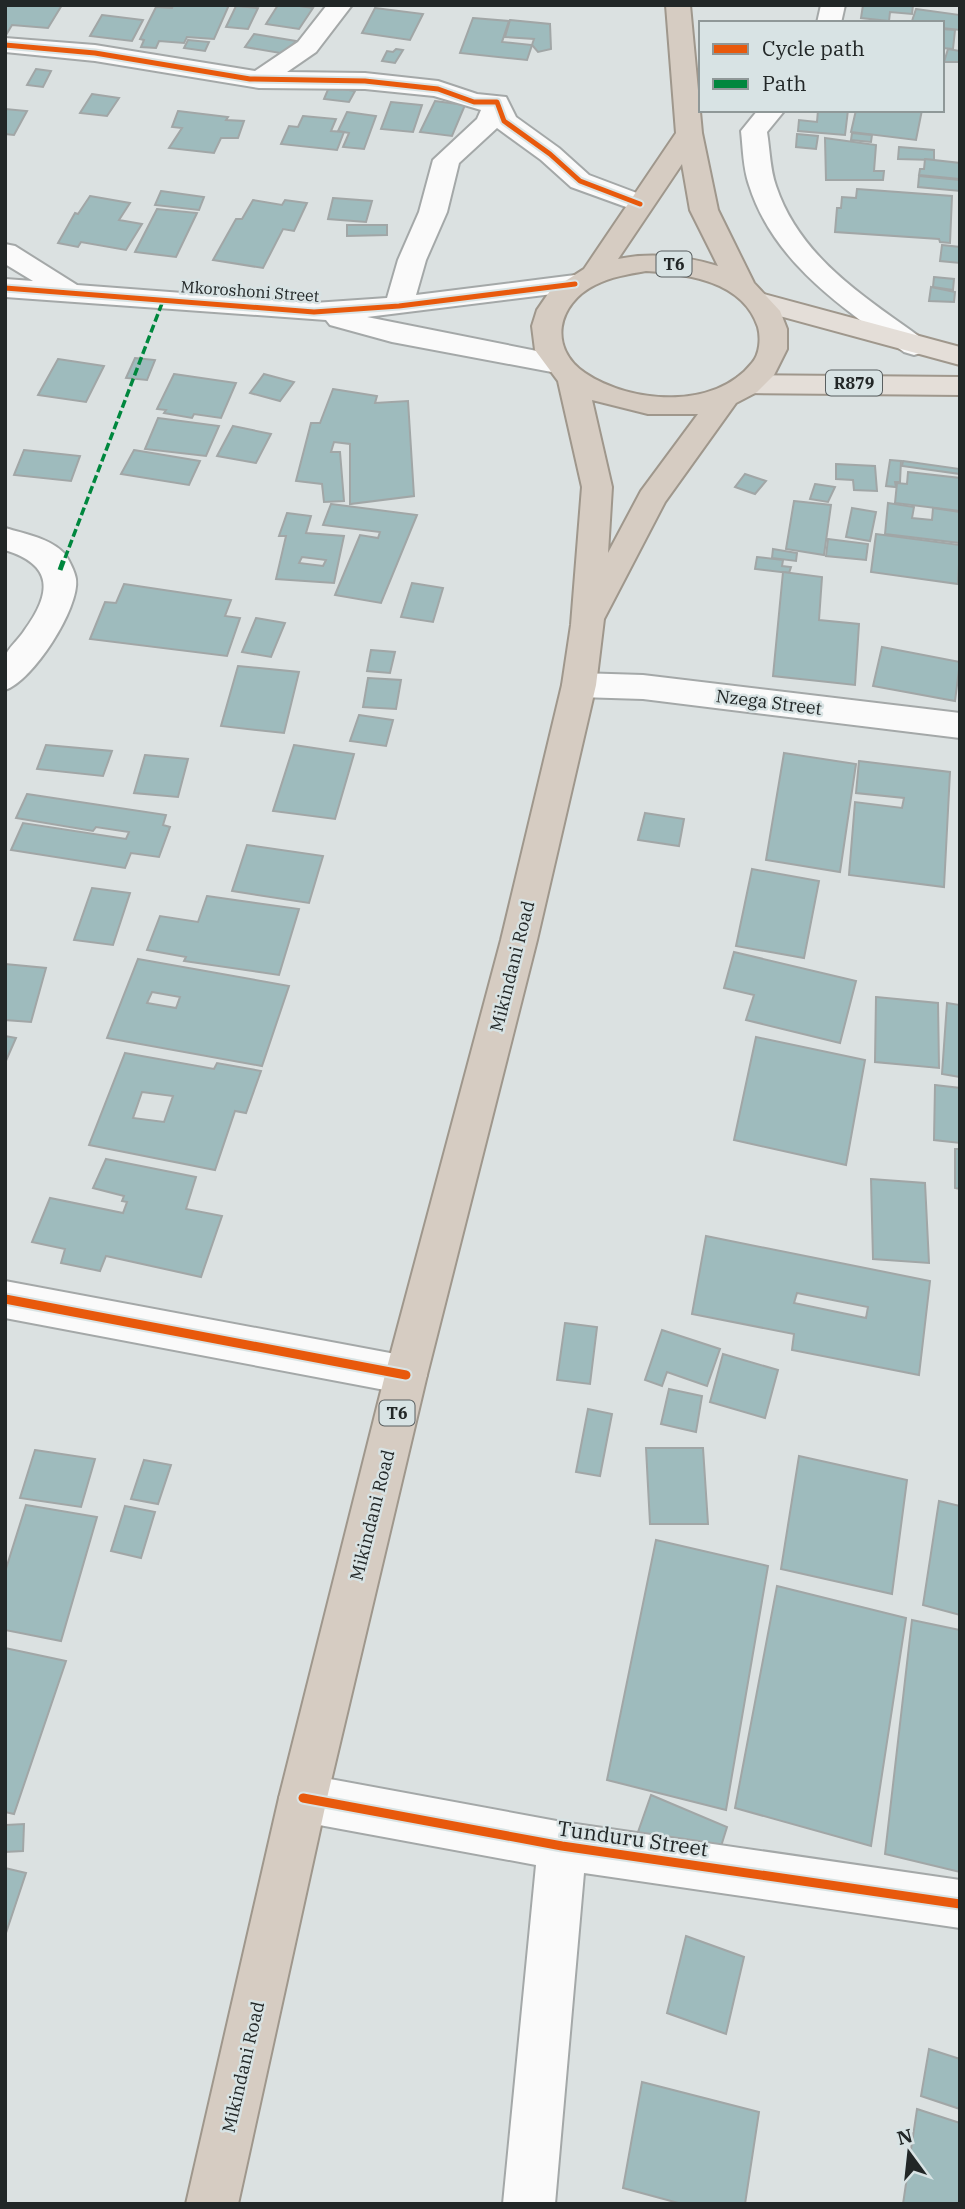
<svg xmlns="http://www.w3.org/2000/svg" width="965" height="2209" font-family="'IBM Plex Serif',serif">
<rect width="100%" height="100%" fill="#dbe1e1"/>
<g fill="#9ebbbd" stroke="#a1a6a6" stroke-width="2" fill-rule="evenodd">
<polygon points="5,5 62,5 48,28 12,25 6,35"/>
<polygon points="173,5 229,5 214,39 187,37 184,43 159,41 156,48 141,47 144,40 140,39 156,7 172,8"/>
<polygon points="278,5 293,5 313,8 299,29 266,24"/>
<polygon points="863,5 913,5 912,14 890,12 889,21 861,18"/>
<polygon points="236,6 258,8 248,29 226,27"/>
<polygon points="375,8 423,14 410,40 362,33"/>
<polygon points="916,9 960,15 960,30 942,28 942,23 912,21"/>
<polygon points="102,15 143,20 132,41 90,36"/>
<polygon points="473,18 509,21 502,42 532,45 527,60 460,53"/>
<polygon points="510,20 550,24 551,49 538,52 532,45 534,39 505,37"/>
<polygon points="942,29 955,30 953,49 942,48"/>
<polygon points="254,34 296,41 286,54 245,47"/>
<polygon points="188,40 209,42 205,51 184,48"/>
<polygon points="396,49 403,50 395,63 382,61 387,51 393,52"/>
<polygon points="948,49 960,51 960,62 944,62"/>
<polygon points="36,69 51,71 43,87 27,85"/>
<polygon points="329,87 355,91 349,102 324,99"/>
<polygon points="92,94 119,98 107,116 80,113"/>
<polygon points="435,101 465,105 452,136 420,132"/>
<polygon points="391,102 422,105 413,132 381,129"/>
<polygon points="5,109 27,111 14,135 5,134"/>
<polygon points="818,110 848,110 845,135 798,131 799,120 817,122"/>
<polygon points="856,110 922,110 916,140 851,132"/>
<polygon points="178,111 228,117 226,120 244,121 238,138 221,138 214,153 169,148 182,128 172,127"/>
<polygon points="347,112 376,116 364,149 343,147 349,133 338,131"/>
<polygon points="303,116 336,119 331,131 344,132 337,150 281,144 289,126 298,127"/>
<polygon points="852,133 872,135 871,142 851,140"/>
<polygon points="797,134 818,136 816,149 796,147"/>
<polygon points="825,138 876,145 874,171 884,171 883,180 826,180"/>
<polygon points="899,147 934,150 934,160 898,159"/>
<polygon points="925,159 960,163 960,179 919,175 920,169 924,169"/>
<polygon points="919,176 960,180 960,191 918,187"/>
<polygon points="857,189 952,196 950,243 940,242 939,239 835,232 837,208 841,208 842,197 856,198"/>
<polygon points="161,191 204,197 199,210 155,205"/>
<polygon points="90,196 130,203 119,220 142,224 126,250 81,242 78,247 58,243 75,213 78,214"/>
<polygon points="333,198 372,201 366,222 328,219"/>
<polygon points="253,200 282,205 285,200 307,203 294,231 283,229 263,268 213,260 236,219 242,219"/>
<polygon points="157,209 197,213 176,257 135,252"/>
<polygon points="347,225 387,225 387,235 347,236"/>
<polygon points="942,245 960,247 960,263 940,261"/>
<polygon points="934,277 954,279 953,290 933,287"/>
<polygon points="931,287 955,292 954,302 929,301"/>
<polygon points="135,358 155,360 147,380 126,378"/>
<polygon points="58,359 104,366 86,402 38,395"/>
<polygon points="174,374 236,383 221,418 194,414 192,418 164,413 166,410 157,409"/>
<polygon points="264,374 294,382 280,401 250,393"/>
<polygon points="333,389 377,396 375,403 408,401 414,496 350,504 350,444 334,442 331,452 340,452 344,501 324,502 322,484 296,481 311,423 320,423"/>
<polygon points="158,418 219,426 206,456 145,449"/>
<polygon points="233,426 271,434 256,463 217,456"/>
<polygon points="24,450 80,456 71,481 14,475"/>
<polygon points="134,450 200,461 189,485 121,474"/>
<polygon points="890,460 901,461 900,482 895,482 896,487 886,486"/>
<polygon points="903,461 960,469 960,474 902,466"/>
<polygon points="836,464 875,466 877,491 854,490 853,480 836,479"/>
<polygon points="908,472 960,478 960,511 895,503 897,483 907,484"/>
<polygon points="745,474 766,481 755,494 735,487"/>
<polygon points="815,484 835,487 828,502 810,499"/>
<polygon points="794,501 831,505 824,555 786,549"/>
<polygon points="888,503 914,507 912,518 932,520 933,508 960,512 960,543 885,534"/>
<polygon points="331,504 417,515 381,603 335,595 360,535 378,538 380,532 323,525"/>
<polygon points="852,508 876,512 870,541 846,537"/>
<path d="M 287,513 L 311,516 L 306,533 L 344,536 L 334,583 L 276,579 L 286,536 L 279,536 ZM 302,557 L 326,560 L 323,566 L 299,563 Z"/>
<polygon points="876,534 960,545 958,584 871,572"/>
<polygon points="828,539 868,544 866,560 826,556"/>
<polygon points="773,549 797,553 796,561 772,558"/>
<polygon points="757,557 783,560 782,566 791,567 789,573 755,569"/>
<polygon points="783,572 822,577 819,620 859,624 855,685 773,676"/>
<polygon points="412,583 443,588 433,622 401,617"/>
<polygon points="124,584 231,600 225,616 240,618 227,656 90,639 105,602 116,603"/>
<polygon points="256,618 285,623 271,657 242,652"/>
<polygon points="882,647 960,662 955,701 873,686"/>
<polygon points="371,650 395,652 390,673 367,671"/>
<polygon points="238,666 299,672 284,733 221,726"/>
<polygon points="368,678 401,680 396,709 363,707"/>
<polygon points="359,715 393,720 386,746 350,741"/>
<polygon points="46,745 112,751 103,776 37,769"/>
<polygon points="294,745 354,754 335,819 273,811"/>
<polygon points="784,753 856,764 840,872 766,860"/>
<polygon points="145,755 188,759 178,797 134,793"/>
<polygon points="859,761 950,772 944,887 849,875 855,802 902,808 904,798 856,793"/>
<polygon points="27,794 166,815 163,825 170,827 159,857 131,853 125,868 11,850 23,823 126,839 129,832 96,827 93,831 16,818"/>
<polygon points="645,813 684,819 679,846 638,840"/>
<polygon points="247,845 323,856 309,903 232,891"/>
<polygon points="752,869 819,881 804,958 736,946"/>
<polygon points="92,888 130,893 113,945 74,940"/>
<polygon points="207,896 299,909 279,975 184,961 186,957 147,950 160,916 198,922"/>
<polygon points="734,952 856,981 840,1043 746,1020 754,995 724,988"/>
<path d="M 138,959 L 289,986 L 262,1066 L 107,1038 ZM 152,992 L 180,997 L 176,1008 L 147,1003 Z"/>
<polygon points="5,964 46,968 31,1022 5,1020"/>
<polygon points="876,997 938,1003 939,1068 875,1062"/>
<polygon points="947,1003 960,1005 960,1077 942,1074"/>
<polygon points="5,1036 16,1038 5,1063"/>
<polygon points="756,1037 865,1060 846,1165 734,1140"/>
<path d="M 125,1053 L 214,1069 L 217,1063 L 261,1071 L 246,1113 L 235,1111 L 215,1170 L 89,1145 ZM 142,1092 L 173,1096 L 164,1122 L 133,1118 Z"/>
<polygon points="935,1085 960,1088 960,1143 934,1140"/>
<polygon points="955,1149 960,1149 960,1189 955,1188"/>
<polygon points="106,1159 196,1177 186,1209 222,1216 201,1277 106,1256 100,1271 61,1263 65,1249 32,1242 50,1198 123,1213 127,1202 122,1201 124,1196 93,1188"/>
<polygon points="871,1179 925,1183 929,1263 873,1259"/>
<path d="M 706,1236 L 930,1281 L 919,1375 L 792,1350 L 794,1334 L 692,1314 ZM 797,1293 L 868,1307 L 866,1318 L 794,1303 Z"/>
<polygon points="565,1323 597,1327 590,1384 557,1380"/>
<polygon points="662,1330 720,1349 707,1386 667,1372 662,1386 645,1380"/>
<polygon points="723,1354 778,1370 765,1418 710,1402"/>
<polygon points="669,1389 702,1396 696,1432 661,1424"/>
<polygon points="588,1409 612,1414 600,1476 576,1472"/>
<polygon points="646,1448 703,1448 708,1524 650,1524"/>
<polygon points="35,1450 95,1459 81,1507 20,1498"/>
<polygon points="799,1456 907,1480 892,1594 781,1569"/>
<polygon points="144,1460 171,1465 158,1504 131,1499"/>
<polygon points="939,1501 960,1506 960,1615 923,1605"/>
<polygon points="26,1505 97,1517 61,1641 5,1630 5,1572"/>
<polygon points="125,1506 155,1512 141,1558 111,1551"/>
<polygon points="656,1540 768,1566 726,1810 607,1780"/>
<polygon points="777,1586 906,1618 871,1846 735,1808"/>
<polygon points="912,1620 960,1630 960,1872 885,1854"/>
<polygon points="5,1648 66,1661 14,1814 5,1812"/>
<polygon points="651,1795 727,1827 709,1885 631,1852"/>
<polygon points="5,1823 6,1825 24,1824 23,1851 5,1852"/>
<polygon points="5,1868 26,1873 5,1936"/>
<polygon points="686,1936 744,1957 726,2034 667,2013"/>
<polygon points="929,2049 960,2059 960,2109 921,2096"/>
<polygon points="642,2082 759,2112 745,2204 682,2204 623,2188"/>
<polygon points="917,2109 960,2123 960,2204 903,2204"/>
</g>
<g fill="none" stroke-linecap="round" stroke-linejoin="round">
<defs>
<g id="minor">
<polygon points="327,5 352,5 316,52 287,72 365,73 438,81 477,94 506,97 516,117 559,148 589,175 650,198 653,204 650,210 640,212 571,187 541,160 497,128 459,163 447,212 426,260 416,295 575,275 585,278 589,284 585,290 367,317 567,357 572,364 567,371 557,373 392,342 330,325 326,320 5,297 5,279 33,281 5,264 5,244 15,246 77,285 314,303 387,298 398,260 419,212 433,160 477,119 481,110 434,96 365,89 259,88 95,61 5,52 5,38 95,45 255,71 298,42"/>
<polygon points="821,5 845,5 841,23 817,23"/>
<path d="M 758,110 L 785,110 L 767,132 C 770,150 770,169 776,186 C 800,258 865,297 924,340 L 928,346 L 924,352 L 914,355 L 904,352 C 842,307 773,262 749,185 C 743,168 743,149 741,131 Z"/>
<path d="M 5,528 C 25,534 50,538 65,554 C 69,560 75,572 76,579 C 80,608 32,682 5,690 C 5,680 3,667 5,657 C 7,649 19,639 24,631 C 52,593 54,565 5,550 Z"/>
<polygon points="579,673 643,675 960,713 960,738 643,699 579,697 567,694 562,685 567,676"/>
<polygon points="5,1281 406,1356 421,1361 427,1375 421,1389 406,1394 5,1318"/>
<polygon points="303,1774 562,1822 960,1880 960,1928 584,1873 555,2204 503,2204 536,1865 303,1822 286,1815 279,1798 286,1781"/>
</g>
<g id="major">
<polygon points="760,293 960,347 960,365 750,308 746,302 750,296"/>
<polygon points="748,375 960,377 960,395 748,393 738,391 733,384 738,377"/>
</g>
<path id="highway" d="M 666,5 L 690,5 L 702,133 L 718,210 L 754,283 L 780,311 L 787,329 L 787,349 L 774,375 L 757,392 L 736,403 L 665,502 L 604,619 L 596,685 L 537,940 L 427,1375 L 327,1798 L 238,2204 L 186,2204 L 279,1798 L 385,1375 L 501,940 L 562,685 L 571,625 L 582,487 L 558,381 L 535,350 L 532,326 L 537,310 L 550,291 L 584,269 L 676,133 ZM 682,164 L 690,210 L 718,266 C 685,256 652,252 618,259 ZM 646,271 C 688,274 743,281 758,327 C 761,338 760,354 752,363 C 715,410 631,404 585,373 C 548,348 557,304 595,285 C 611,277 628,274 646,271 ZM 592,400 L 648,414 L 698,414 L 641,491 L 608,553 L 612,487 Z"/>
</defs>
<use href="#minor" stroke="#a4a8a8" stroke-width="4"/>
<use href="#major" stroke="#9f978c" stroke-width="4"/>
<use href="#highway" stroke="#9f978c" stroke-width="4"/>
<use href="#minor" fill="#fafafa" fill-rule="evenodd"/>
<use href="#major" fill="#e4ded8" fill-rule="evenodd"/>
<use href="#highway" fill="#d6ccc2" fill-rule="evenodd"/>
<polyline stroke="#00873e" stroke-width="3.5" stroke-dasharray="8 3.5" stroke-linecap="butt" points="65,558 164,298"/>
<polyline stroke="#00873e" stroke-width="5" stroke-dasharray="10 5" stroke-linecap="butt" points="60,570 65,556"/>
<defs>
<g id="cycleway-far1">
<polyline points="5,45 95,53 250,79 365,81 438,89 474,102 497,102 504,121 550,154 580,181 640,204"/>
<polyline points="5,288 314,312 399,306 575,284"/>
</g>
<g id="cycleway">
<polyline points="5,1299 406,1375"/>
<polyline points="303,1798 562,1846 960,1904"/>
</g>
</defs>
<use href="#cycleway-far1" stroke="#d8e3e4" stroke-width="9"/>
<use href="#cycleway" stroke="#d8e3e4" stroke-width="13"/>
<use href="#cycleway-far1" stroke="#e8590c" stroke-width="5"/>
<use href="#cycleway" stroke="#e8590c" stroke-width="9"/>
</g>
<g text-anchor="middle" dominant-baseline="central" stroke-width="5" stroke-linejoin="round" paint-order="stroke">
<g fill="#d8e3e4" stroke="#595f60" stroke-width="2">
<rect x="656.5" y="251.5" width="35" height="25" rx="5"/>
<rect x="826" y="370.5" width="56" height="25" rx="5"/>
<rect x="379.5" y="1400.5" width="35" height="25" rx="5"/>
</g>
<g font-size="16" font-weight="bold" fill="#222727">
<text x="674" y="264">T6</text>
<text x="854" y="383">R879</text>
<text x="397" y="1413">T6</text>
</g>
<g font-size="16" fill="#222727" stroke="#d8e3e4">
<text transform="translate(250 291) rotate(4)">Mkoroshoni Street</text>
</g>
<g font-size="18" fill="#222727" stroke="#d8e3e4">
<text transform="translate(769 702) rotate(7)">Nzega Street</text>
<text transform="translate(512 966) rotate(-76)">Mikindani Road</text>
<text transform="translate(372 1515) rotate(-76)">Mikindani Road</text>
<text transform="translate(243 2067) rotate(-77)">Mikindani Road</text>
</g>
<g font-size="21" fill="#222727" stroke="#d8e3e4">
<text transform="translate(633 1838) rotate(8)">Tunduru Street</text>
</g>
</g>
<rect width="965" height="2209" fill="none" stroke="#222727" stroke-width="14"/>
<rect x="699" y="21" width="245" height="91" fill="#d8e3e4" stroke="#8f9898" stroke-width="2"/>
<rect x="713" y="44" width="35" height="10" fill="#e8590c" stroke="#8f9898" stroke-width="2"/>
<text x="762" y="56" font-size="21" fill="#222727">Cycle path</text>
<rect x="713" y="79" width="35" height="10" fill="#00873e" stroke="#8f9898" stroke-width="2"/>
<text x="762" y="91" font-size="21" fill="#222727">Path</text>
<g transform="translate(909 2153) rotate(345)" stroke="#d8e3e4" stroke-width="5" paint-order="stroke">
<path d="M0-5L12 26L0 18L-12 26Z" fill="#222727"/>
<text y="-10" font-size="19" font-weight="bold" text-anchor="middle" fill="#222727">N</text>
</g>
</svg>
